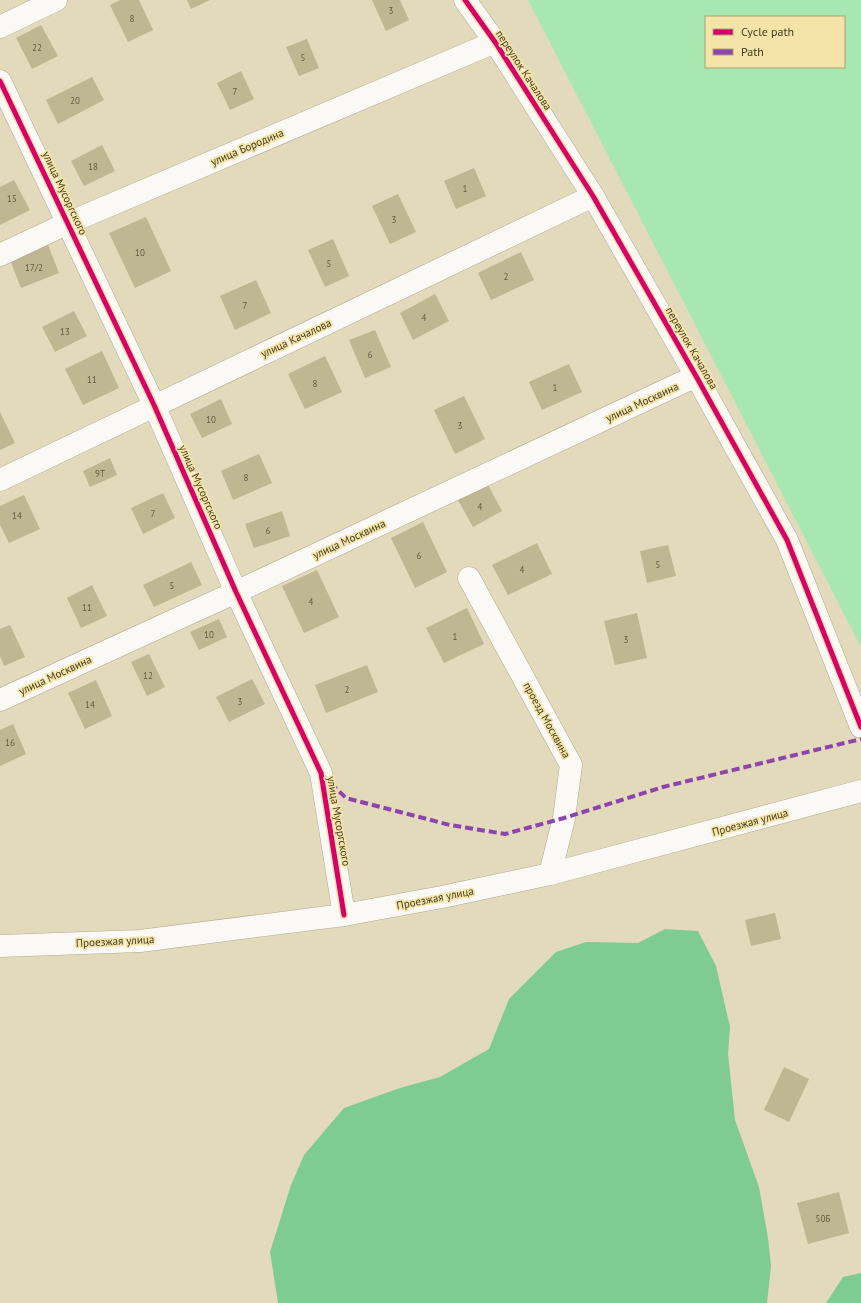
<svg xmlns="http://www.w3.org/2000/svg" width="861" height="1303" font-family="'PT Sans',sans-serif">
<rect width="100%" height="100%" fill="#e2daba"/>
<path fill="#a9e7b0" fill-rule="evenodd" d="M 528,0 L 861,0 L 861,647 ZM 706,17 L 844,17 L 844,67 L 706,67 Z"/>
<g fill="#7fcc92">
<polygon points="665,929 698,931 716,966 730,1027 728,1054 735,1120 759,1187 768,1238 771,1266 767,1303 278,1303 270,1252 291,1185 304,1155 344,1108 400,1088 440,1077 489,1049 509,999 556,952 586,942 638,943"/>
<polygon points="861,1273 861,1303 826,1303 843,1277"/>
</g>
<g fill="#bfb692">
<polygon points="120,0 139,0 153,30 128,42 110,5"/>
<polygon points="187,0 210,0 191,9"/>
<polygon points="372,0 400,0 409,20 386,31"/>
<polygon points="41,25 58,56 32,69 16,38"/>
<polygon points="307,39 319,68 299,76 286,47"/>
<polygon points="241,71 254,99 230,110 217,83"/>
<polygon points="92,77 104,100 58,124 46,100"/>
<polygon points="102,145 115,171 84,186 71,161"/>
<polygon points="474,168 486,196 456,209 444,181"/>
<polygon points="14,180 30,210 0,225 0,187"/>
<polygon points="398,194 416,232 390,244 372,206"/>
<polygon points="146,217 171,271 135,288 109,233"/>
<polygon points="333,239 349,276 325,287 308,250"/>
<polygon points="48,245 59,273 21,288 10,260"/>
<polygon points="521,252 534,280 491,300 478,273"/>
<polygon points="256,280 271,313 235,330 220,296"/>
<polygon points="435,294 449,321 413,340 400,313"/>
<polygon points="74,311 87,336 55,352 42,327"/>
<polygon points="375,330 391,367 365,378 349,340"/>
<polygon points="102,351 119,388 83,405 65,369"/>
<polygon points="325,356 342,392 305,409 288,374"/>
<polygon points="569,364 582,392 542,410 529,382"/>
<polygon points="464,396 485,439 455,454 434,410"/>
<polygon points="221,399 232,424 202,438 190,414"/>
<polygon points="0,412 15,443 0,450"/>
<polygon points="259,454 272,483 233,500 221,471"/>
<polygon points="110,458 117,475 90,487 83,471"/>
<polygon points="488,485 502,511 473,527 458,500"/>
<polygon points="163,493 175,518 143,534 131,508"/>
<polygon points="24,495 40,529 9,543 0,525 0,506"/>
<polygon points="282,511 290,536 254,548 245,524"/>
<polygon points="423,522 447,572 415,588 391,538"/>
<polygon points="537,543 552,574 508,595 492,565"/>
<polygon points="668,545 676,576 647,583 640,551"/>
<polygon points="191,562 202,585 154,607 143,585"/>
<polygon points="317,570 339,617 304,633 282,586"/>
<polygon points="92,585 107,616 81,628 67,598"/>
<polygon points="467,608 484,644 444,663 426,628"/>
<polygon points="637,613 647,658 615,665 604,621"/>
<polygon points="219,619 227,637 199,650 190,632"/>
<polygon points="10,625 25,657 4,666 0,656 0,629"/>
<polygon points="149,654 165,687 147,696 131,662"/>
<polygon points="367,665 378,692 326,713 315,685"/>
<polygon points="252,679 265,704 229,722 216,697"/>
<polygon points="96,680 112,716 85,729 68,693"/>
<polygon points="13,724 26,754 0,766 0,730"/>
<polygon points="775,913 781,939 751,946 745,920"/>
<polygon points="784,1067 809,1079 789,1122 764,1110"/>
<polygon points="839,1192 849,1233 808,1244 797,1203"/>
</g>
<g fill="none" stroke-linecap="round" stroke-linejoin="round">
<defs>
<g id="minor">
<polyline points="465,0 495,42 593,196 696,376 787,540 861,727"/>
<polyline points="0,27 56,0"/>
<polyline points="0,81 154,405 236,592 321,773 344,915"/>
<polyline points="0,255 68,223 495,42"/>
<polyline points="0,480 593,196"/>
<polyline points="469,578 571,765 564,818 550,874"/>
<polyline points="0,700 236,592 696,376"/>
</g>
<polyline id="primary" points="0,946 140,941 344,915 442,897 550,874 861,791"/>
</defs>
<use href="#minor" stroke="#b0a990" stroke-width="23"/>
<use href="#primary" stroke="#b0a990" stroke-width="23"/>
<use href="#minor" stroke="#fbf9f5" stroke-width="22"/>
<use href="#primary" stroke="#fbf9f5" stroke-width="22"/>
<polyline stroke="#8e44ad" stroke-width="4" stroke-dasharray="8 4" stroke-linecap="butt" points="322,775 346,798 450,825 505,834 564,818 663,787 861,739"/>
<defs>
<g id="cycleway">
<polyline points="465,0 495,42 593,196 696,376 787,540 861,727"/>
<polyline points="0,81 154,405 236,592 321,773 344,915"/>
</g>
</defs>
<use href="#cycleway" stroke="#f4e4a8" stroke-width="8"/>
<use href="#cycleway" stroke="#d6006c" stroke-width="5"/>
</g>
<g text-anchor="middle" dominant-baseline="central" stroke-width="3.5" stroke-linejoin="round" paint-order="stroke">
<g font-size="9" fill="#615a40">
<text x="391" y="10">3</text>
<text x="132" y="18">8</text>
<text x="37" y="47">22</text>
<text x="303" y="57">5</text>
<text x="235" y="91">7</text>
<text x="75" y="100">20</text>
<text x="93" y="166">18</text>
<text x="465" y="188">1</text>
<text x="12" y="198">15</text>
<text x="394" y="219">3</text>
<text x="140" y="252">10</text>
<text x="329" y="263">5</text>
<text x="34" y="267">17/2</text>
<text x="506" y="276">2</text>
<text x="245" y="305">7</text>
<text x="424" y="317">4</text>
<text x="65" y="331">13</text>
<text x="370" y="354">6</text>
<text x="92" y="379">11</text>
<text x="315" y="383">8</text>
<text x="555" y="387">1</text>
<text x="211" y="419">10</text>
<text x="460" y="425">3</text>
<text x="100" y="473">9Т</text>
<text x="246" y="477">8</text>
<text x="480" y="506">4</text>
<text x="153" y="513">7</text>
<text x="17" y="515">14</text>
<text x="268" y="530">6</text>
<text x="419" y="555">6</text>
<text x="658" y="564">5</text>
<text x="522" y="569">4</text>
<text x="172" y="585">5</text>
<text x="311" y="601">4</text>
<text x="87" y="607">11</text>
<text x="209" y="634">10</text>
<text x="455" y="636">1</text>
<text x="626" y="639">3</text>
<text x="148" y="675">12</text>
<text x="347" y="689">2</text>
<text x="240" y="701">3</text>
<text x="90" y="704">14</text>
<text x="10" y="742">16</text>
<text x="823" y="1218">50Б</text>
</g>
<g font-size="11" fill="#423c24" stroke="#f4e4a8">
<text transform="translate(524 70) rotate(57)">переулок Качалова</text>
<text transform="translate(247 147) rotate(-23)">улица Бородина</text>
<text transform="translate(65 193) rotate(65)">улица Мусоргского</text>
<text transform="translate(296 338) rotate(-25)">улица Качалова</text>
<text transform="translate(692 348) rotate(60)">переулок Качалова</text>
<text transform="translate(642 402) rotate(-25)">улица Москвина</text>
<text transform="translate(201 487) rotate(66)">улица Мусоргского</text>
<text transform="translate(349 539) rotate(-25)">улица Москвина</text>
<text transform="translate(55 675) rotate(-25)">улица Москвина</text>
<text transform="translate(547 720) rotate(61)">проезд Москвина</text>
<text transform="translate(339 821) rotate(80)">улица Мусоргского</text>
<text transform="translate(750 822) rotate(-15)">Проезжая улица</text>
<text transform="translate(435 898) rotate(-11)">Проезжая улица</text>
<text transform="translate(115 941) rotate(-3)">Проезжая улица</text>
</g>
</g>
<rect x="705" y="16" width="140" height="52" fill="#f4e4a8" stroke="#ada173"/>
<rect x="713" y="29" width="20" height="6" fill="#d6006c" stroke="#ada173"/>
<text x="741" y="36" font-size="12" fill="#423c24">Cycle path</text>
<rect x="713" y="49" width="20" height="6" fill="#8e44ad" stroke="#ada173"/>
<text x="741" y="56" font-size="12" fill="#423c24">Path</text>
</svg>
